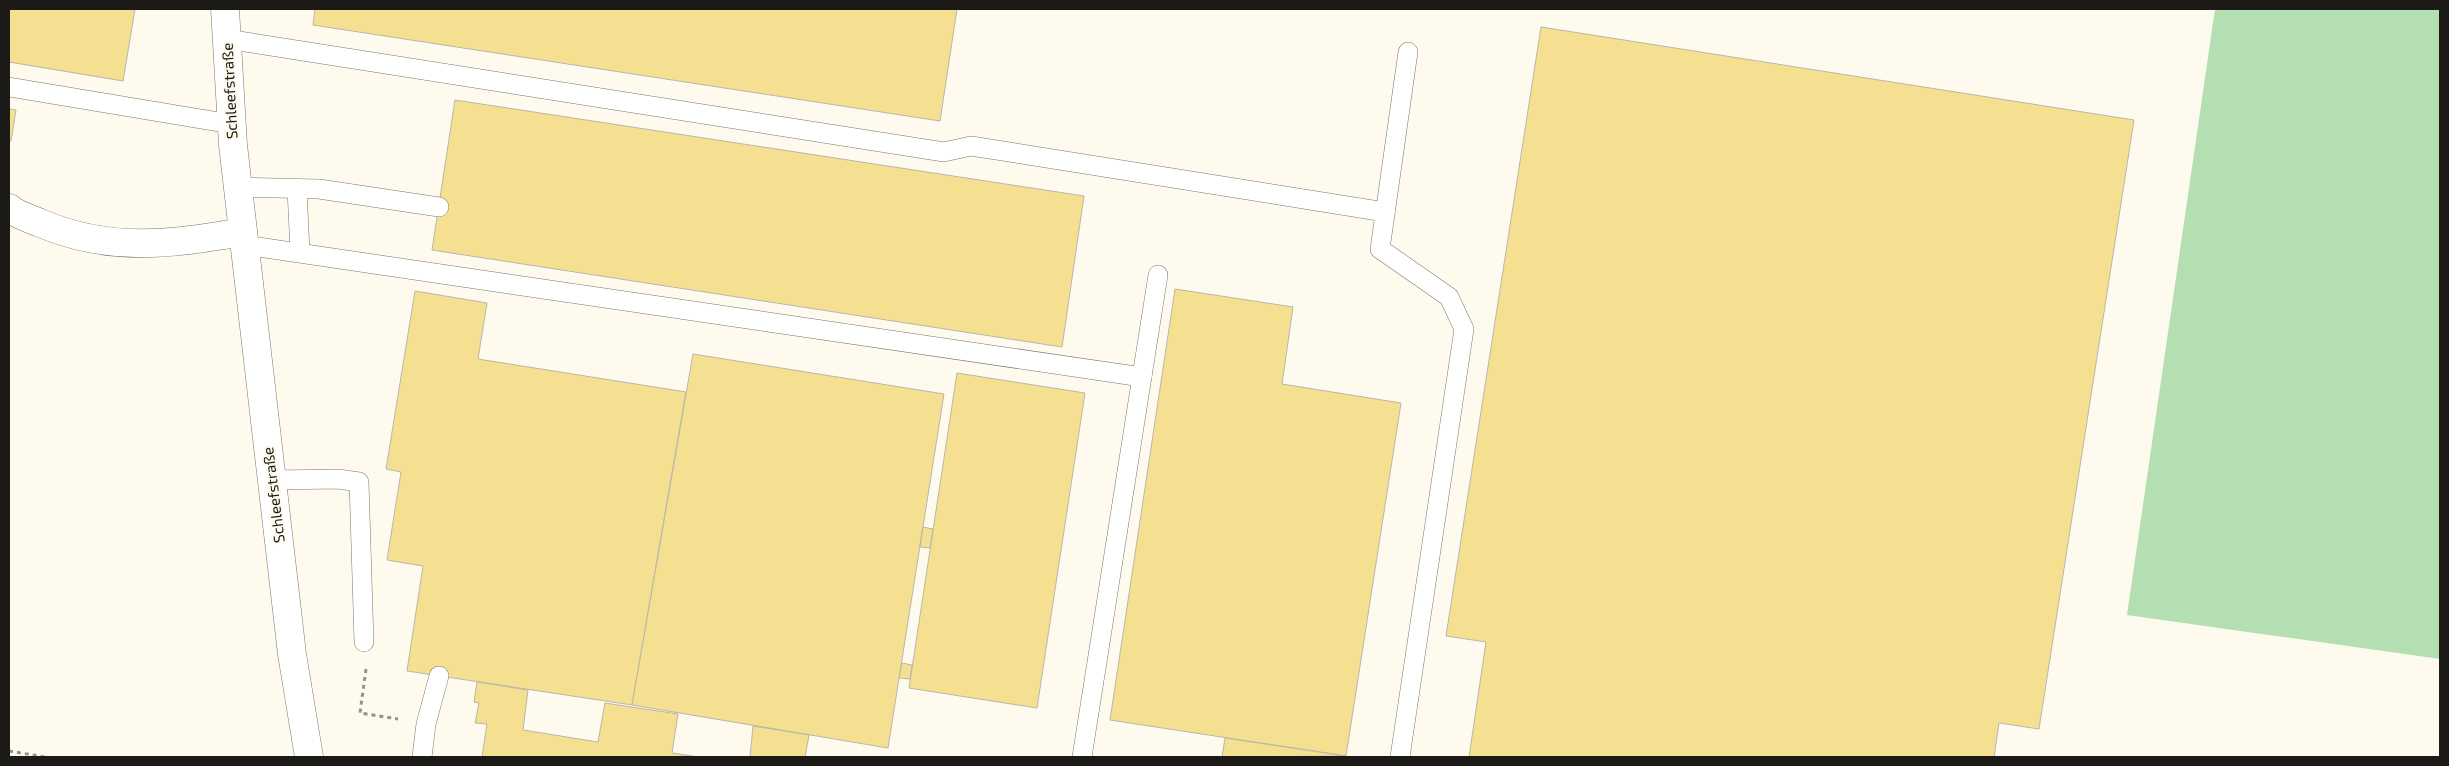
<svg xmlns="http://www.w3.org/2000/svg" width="2449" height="766" font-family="'Exo 2',sans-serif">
<rect width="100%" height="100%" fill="#fefbee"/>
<polygon fill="#b4dfb3" points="2215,9 2440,9 2440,659 2127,615"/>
<g fill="#f5e091" stroke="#b9b6aa">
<polygon points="9,9 135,9 123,81 9,62"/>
<polygon points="315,9 957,9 940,121 313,25"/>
<polygon points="1541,27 2134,120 2039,729 1999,723 1994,757 1469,757 1486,642 1446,636"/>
<polygon points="455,100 1084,196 1062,347 432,250"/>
<polygon points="9,109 16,110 11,141 9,141"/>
<polygon points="1175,289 1293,307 1282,384 1401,403 1346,756 1110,720"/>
<polygon points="415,291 487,303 478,359 686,392 632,705 407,671 423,566 387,560 401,472 386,469"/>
<polygon points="693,354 944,394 888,748 632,705"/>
<polygon points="957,373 1085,393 1037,708 909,688"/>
<polygon points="923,527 933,529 930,548 920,547"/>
<polygon points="902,663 912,665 910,679 899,678"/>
<polygon points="477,682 528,690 523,730 598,742 605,703 678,714 672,753 699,757 482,757 487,724 475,723 479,703 474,702"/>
<polygon points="753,726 809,735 805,757 750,757"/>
<polygon points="1225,738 1346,756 1222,757"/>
</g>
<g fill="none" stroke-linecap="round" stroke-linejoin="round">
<defs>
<g id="lane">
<polyline points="226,39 944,152 971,146 1385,212"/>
<polyline points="9,87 231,124"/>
<polyline points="238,187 319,189 439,207"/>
<polyline points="297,189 300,252"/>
<polyline points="244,245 1142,377"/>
<polyline points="272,480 338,479 359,482 364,642"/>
<polyline points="422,757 426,724 439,676"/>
<polyline points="1082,757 1158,275"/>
<polyline points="1400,757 1464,329 1449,297 1380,249 1408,52"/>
</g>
<g id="street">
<polyline points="225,9 233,145 292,654 309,757"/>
<path d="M 9,208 C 17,215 29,218 40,223 C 111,253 170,244 243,232"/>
</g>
</defs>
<use href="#lane" stroke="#79766b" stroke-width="20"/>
<use href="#street" stroke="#79766b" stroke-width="29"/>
<g stroke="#949289" stroke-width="3" stroke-dasharray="4 4" stroke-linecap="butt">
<polyline points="366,669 360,713 398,719"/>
<polyline points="9,751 45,757"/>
</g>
<use href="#lane" stroke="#fff" stroke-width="19"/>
<use href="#street" stroke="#fff" stroke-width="28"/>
</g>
<g text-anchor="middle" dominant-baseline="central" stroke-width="5" stroke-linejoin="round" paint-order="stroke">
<g font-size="15" fill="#1b1a16" stroke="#fefbee">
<text transform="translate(229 91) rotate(-93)">Schleefstraße</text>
<text transform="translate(273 495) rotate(-97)">Schleefstraße</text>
</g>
</g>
<rect width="2449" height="766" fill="none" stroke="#1b1a16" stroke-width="20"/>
</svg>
